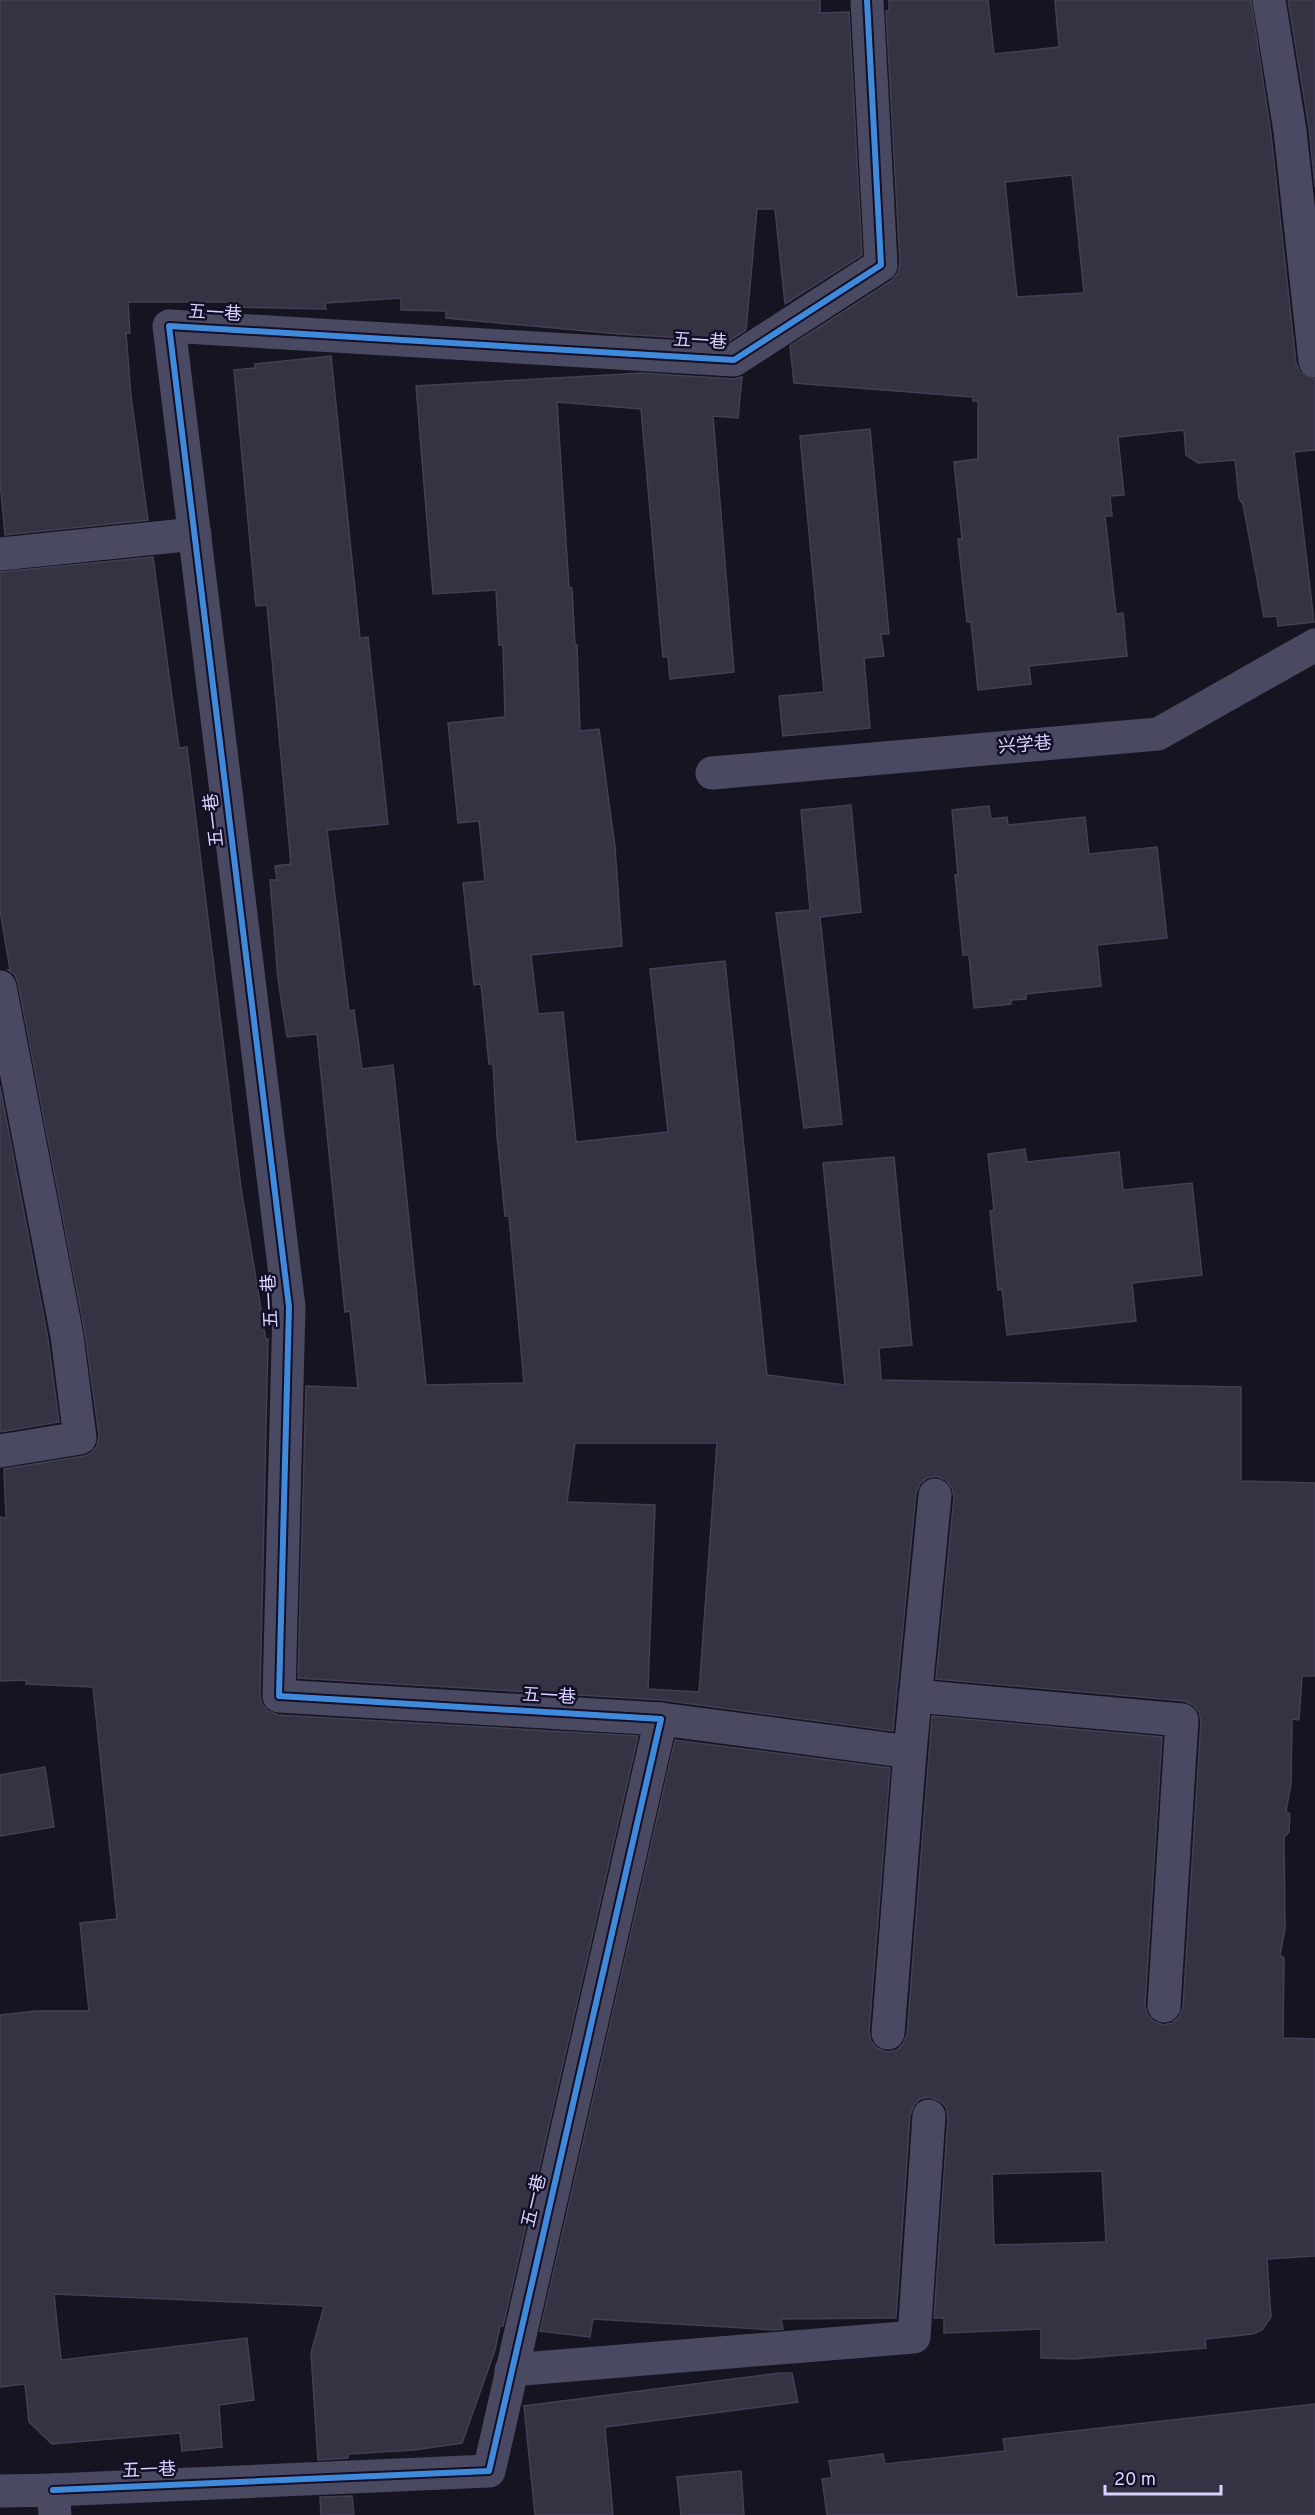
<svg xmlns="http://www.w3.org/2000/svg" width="1315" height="2515" font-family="Overpass,'Noto Sans SC',sans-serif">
<rect width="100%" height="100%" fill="#161421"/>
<g fill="#343243" stroke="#433f54" stroke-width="1.5" fill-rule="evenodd">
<polygon points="0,0 820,0 820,13 849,12 862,255 785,304 775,209 757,209 746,330 729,341 619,334 446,318 446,311 401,310 401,298 325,303 326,309 237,307 237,302 128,302 130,333 126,333 131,396 148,520 5,535 0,480"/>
<path d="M 889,0 L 988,0 L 994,54 L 1059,47 L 1055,0 L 1251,0 L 1271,134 L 1296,363 L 1300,372 L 1315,379 L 1315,450 L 1294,452 L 1314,622 L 1278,626 L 1277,616 L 1264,617 L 1243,504 L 1239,499 L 1235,460 L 1198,463 L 1186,455 L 1184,430 L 1118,437 L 1124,495 L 1110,496 L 1112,516 L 1105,516 L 1116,614 L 1123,613 L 1127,656 L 1029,666 L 1031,684 L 978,690 L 971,622 L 967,622 L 958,539 L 962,539 L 954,462 L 978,459 L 978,401 L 973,401 L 973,397 L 794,383 L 790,346 L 891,281 L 898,273 L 900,264 L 886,11 L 889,11 ZM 1072,175 L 1084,293 L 1017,297 L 1005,182 Z"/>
<polygon points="1288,0 1315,0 1315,187 1309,128"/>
<path d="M 331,356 L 360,638 L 368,637 L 388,824 L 327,830 L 349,1011 L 354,1010 L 362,1069 L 393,1065 L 426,1385 L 524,1383 L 509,1216 L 505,1216 L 497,1136 L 493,1064 L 489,1064 L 481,984 L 474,985 L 463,883 L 485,881 L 479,821 L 458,823 L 448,723 L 505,717 L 503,645 L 499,645 L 496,590 L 433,594 L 416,386 L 642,373 L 733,379 L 742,377 L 738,418 L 713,416 L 734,672 L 670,679 L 668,657 L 663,657 L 641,409 L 557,402 L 569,588 L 572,588 L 575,646 L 577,645 L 580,731 L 599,729 L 615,847 L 622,946 L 531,955 L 538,1014 L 563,1012 L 576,1142 L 668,1132 L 650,969 L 725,961 L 767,1375 L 845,1385 L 823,1163 L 894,1157 L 912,1345 L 879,1348 L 881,1380 L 1241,1387 L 1241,1481 L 1315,1483 L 1315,1676 L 1302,1676 L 1299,1720 L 1292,1719 L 1291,1784 L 1286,1811 L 1290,1814 L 1289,1832 L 1284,1837 L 1285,1929 L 1280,1955 L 1284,1958 L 1283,2038 L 1315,2039 L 1315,2256 L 1267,2259 L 1271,2317 L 1262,2330 L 1253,2334 L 1205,2339 L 1206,2348 L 1074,2359 L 1041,2358 L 1041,2329 L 944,2333 L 944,2318 L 934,2318 L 948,2117 L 946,2107 L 940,2101 L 930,2097 L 920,2099 L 914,2105 L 910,2115 L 896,2318 L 781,2319 L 783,2329 L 775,2330 L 593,2319 L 590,2337 L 540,2331 L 675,1740 L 890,1768 L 869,2032 L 871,2041 L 877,2048 L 887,2052 L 897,2050 L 903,2044 L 907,2034 L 932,1716 L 1162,1737 L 1145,2005 L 1147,2014 L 1153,2021 L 1163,2025 L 1172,2023 L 1179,2017 L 1183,2007 L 1201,1721 L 1199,1712 L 1193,1705 L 1184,1701 L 936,1679 L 954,1497 L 952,1488 L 946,1480 L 936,1476 L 927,1478 L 920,1484 L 916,1493 L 893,1731 L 662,1700 L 298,1678 L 306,1386 L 358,1388 L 350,1311 L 345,1312 L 317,1034 L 287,1037 L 278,979 L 270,880 L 277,880 L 275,866 L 291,864 L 267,605 L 256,606 L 234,370 L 255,368 L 255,364 ZM 575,1443 L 717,1443 L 699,1692 L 648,1689 L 655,1505 L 567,1502 ZM 1102,2171 L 1106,2242 L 994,2245 L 992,2174 Z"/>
<polygon points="870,429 889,634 881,634 884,656 864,658 870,728 783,736 779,696 824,692 800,436"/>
<polygon points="153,557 179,748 187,747 241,1188 266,1340 268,1339 260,1696 262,1704 268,1711 278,1715 638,1736 503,2326 500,2326 495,2350 462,2443 414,2450 348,2454 348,2458 318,2460 311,2353 324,2306 54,2294 61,2360 247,2338 254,2400 219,2405 222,2447 182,2451 180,2433 52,2444 29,2422 25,2384 0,2387 0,2015 36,2011 89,2011 80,1923 117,1919 93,1687 26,1684 26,1680 0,1681 0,1517 6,1518 4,1469 84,1456 91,1453 97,1446 99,1436 85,1333 18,983 15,975 8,970 10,970 0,910 0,572"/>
<polygon points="851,805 861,912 820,917 842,1124 804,1128 776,913 810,910 801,810"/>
<polygon points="989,806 991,819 1007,817 1008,825 1085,817 1089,854 1157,847 1167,938 1097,945 1101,986 1026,994 1026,999 1011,1000 1011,1004 974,1008 969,955 963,955 955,875 958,875 952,810"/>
<polygon points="0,1086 48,1339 59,1422 0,1432"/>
<polygon points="1025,1149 1027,1162 1119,1152 1123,1190 1192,1183 1202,1275 1132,1283 1136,1321 1007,1335 1002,1289 998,1290 990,1211 994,1210 988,1154"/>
<polygon points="45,1767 54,1827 0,1836 0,1775"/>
<polygon points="780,2373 792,2373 798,2402 605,2427 613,2515 535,2515 524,2406"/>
<polygon points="1315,2404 1315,2515 827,2515 822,2479 832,2478 829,2461 883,2454 885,2464 1005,2451 1003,2439"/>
<polygon points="741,2471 744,2515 681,2515 677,2477"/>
<polygon points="352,2496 354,2515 321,2515 320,2497"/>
</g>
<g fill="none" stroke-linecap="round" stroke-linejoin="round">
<g stroke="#4a4962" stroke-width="33">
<polyline points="1269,0 1290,131 1315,361"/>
<polyline points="0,554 195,534"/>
<polyline points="712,773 1158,734 1315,645"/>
<polyline points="0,987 67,1336 80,1438 0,1451"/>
<polyline points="915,1696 1182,1720 1164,2006"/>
<polyline points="661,1719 910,1752 935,1495"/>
<polyline points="888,2033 910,1752"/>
<polyline points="511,2370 914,2337 929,2116"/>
<polyline points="53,2490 489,2471 661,1719 279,1696 289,1307 169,326 734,360 881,265 867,0"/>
<polyline points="0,2491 53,2490 55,2515"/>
</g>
<defs>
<polyline id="cycleway" points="53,2490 489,2471 661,1719 279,1696 289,1307 169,326 734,360 881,265 867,0"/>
</defs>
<use href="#cycleway" stroke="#130f26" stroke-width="10"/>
<use href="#cycleway" stroke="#408adc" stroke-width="6"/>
</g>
<g text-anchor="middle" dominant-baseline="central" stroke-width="5" stroke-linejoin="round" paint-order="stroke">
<g font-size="18" fill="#d9d4ff" stroke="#130f26">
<text transform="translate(215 314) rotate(3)">五一巷</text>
<text transform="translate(700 342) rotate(3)">五一巷</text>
<text transform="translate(1025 746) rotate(-5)">兴学巷</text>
<text transform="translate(215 820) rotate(-97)">五一巷</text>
<text transform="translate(271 1301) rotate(-93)">五一巷</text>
<text transform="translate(549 1697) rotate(3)">五一巷</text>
<text transform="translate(535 2201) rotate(-77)">五一巷</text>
<text transform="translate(149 2471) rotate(-2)">五一巷</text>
</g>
</g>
<path d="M1105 2485v9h116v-9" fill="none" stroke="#d9d4ff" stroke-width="3"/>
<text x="1114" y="2485" font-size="18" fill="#d9d4ff" stroke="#130f26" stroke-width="4.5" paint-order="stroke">20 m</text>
</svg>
